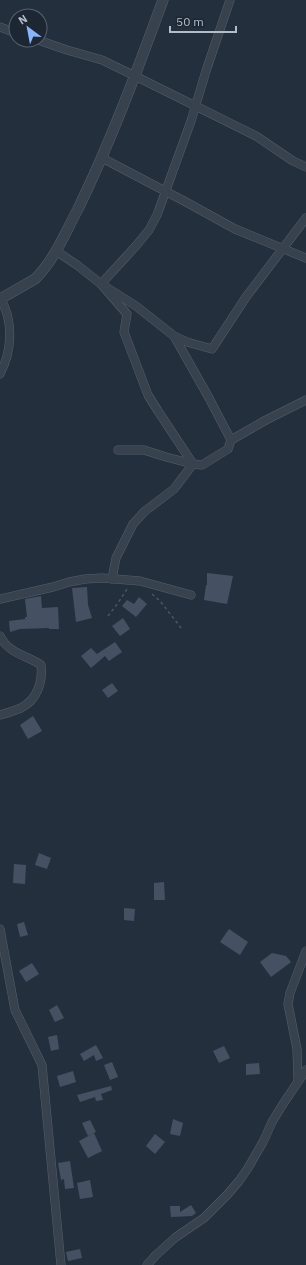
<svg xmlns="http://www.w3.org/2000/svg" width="306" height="1265" font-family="'IBM Plex Sans',sans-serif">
<rect width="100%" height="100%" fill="#242f3e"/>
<g fill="#455162">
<polygon points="207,573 233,576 227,604 204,600 206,585 207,585"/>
<polygon points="87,587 88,605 92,618 76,622 72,588"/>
<polygon points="41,596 42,608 58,607 59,629 49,629 49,628 20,629 10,632 9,621 25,619 25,617 27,617 25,599"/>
<polygon points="139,597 147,604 136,617 122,606 127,600 134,604"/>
<polygon points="123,618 130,629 120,636 112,626"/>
<polygon points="115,642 122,652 109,661 105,656 91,668 81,656 91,648 97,654"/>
<polygon points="112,683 118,691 108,698 102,690"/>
<polygon points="33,716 42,731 28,739 20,725"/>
<polygon points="39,853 51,858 47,869 35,865"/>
<polygon points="14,864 26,865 25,884 13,883"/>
<polygon points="164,882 165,900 154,900 154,883"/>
<polygon points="124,908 135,909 134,921 124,920"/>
<polygon points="24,922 28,935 20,937 17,924"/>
<polygon points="229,929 248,942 240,955 220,942"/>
<polygon points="272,953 286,956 291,962 271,977 260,962"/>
<polygon points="32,963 39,974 26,982 19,971"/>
<polygon points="57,1005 64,1018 55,1022 49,1010"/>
<polygon points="57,1035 59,1049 51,1051 48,1037"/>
<polygon points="96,1045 103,1058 96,1061 94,1055 84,1061 80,1054"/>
<polygon points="224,1046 230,1058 219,1063 213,1051"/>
<polygon points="112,1062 118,1077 110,1080 104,1065"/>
<polygon points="259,1063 260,1074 246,1075 246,1064"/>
<polygon points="73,1071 76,1082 60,1087 57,1076"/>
<polygon points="111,1086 112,1090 101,1094 103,1100 96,1101 95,1097 80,1102 77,1095"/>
<polygon points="173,1119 183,1123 180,1136 170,1134"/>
<polygon points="90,1120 96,1132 88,1136 82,1123"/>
<polygon points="94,1133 102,1151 88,1158 79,1141"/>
<polygon points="155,1134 165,1142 155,1154 146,1146"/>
<polygon points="70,1161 74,1188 65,1189 64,1179 61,1180 58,1163"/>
<polygon points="90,1180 93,1197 80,1199 77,1183"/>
<polygon points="191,1205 196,1213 192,1216 171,1217 170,1206 180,1206 180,1212"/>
<polygon points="80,1249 82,1258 68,1261 66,1252"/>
</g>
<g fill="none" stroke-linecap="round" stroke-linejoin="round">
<defs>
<g id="minor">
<polyline points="0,27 16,33"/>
<polyline points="38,40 67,50 102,60 135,76 256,136 293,161 306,167"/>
<polyline points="102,158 186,202 235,229 306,258"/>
<polyline points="56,251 77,265 101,284 136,306 174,336 209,398 231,440"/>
<path d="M 0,298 C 14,321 12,351 0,374"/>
<polyline points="174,336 187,342 212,349 246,297 306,218"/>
<polyline points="118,450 144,450 166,457 193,464"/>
<polyline points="193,464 158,411 148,395 124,332 127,314 101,284 135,247 149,230 157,215 191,121 206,71 230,0"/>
<polyline points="112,579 116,558 133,524 145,511 174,489 193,464 202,465 228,449 231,440 266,420 306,400"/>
<polyline points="0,599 53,587 69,582 85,579 102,578 140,581 191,595"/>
<path d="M 0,636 C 9,654 26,655 41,665 C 43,682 37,700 21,708 C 14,711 7,713 0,715"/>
<polyline points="0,929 15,1010 42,1065 61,1265"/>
<polyline points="298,1080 297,1049 288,1004 290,993 306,951"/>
<polyline points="147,1265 156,1255 176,1237 204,1218 227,1195 239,1181 248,1168 263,1142 272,1122 283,1104 306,1070"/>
</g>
<path id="tertiary" d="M 0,299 L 35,279 C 55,259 65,233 78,209 C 111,141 137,71 163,0"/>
</defs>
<use href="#minor" stroke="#565f6c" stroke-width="9"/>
<use href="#tertiary" stroke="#565f6c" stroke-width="11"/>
<g stroke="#44595c" stroke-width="1.5" stroke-dasharray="3 3" stroke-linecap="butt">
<polyline points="152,594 160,601 182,629"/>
<polyline points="108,616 118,603 127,589"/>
</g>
<use href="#minor" stroke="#38414e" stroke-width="8"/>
<use href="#tertiary" stroke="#38414e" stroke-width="10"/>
</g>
<g transform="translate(28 28) rotate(328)"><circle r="19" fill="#1d2633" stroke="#59626f"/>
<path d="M0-3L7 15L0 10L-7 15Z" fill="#8ab4f8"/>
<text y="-6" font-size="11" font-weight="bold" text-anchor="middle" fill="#b4bcc9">N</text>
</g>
<path d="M170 26v6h66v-6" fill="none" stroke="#b4bcc9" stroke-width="2"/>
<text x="176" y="26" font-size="12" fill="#b4bcc9" stroke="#1d2633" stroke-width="3" paint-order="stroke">50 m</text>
</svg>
